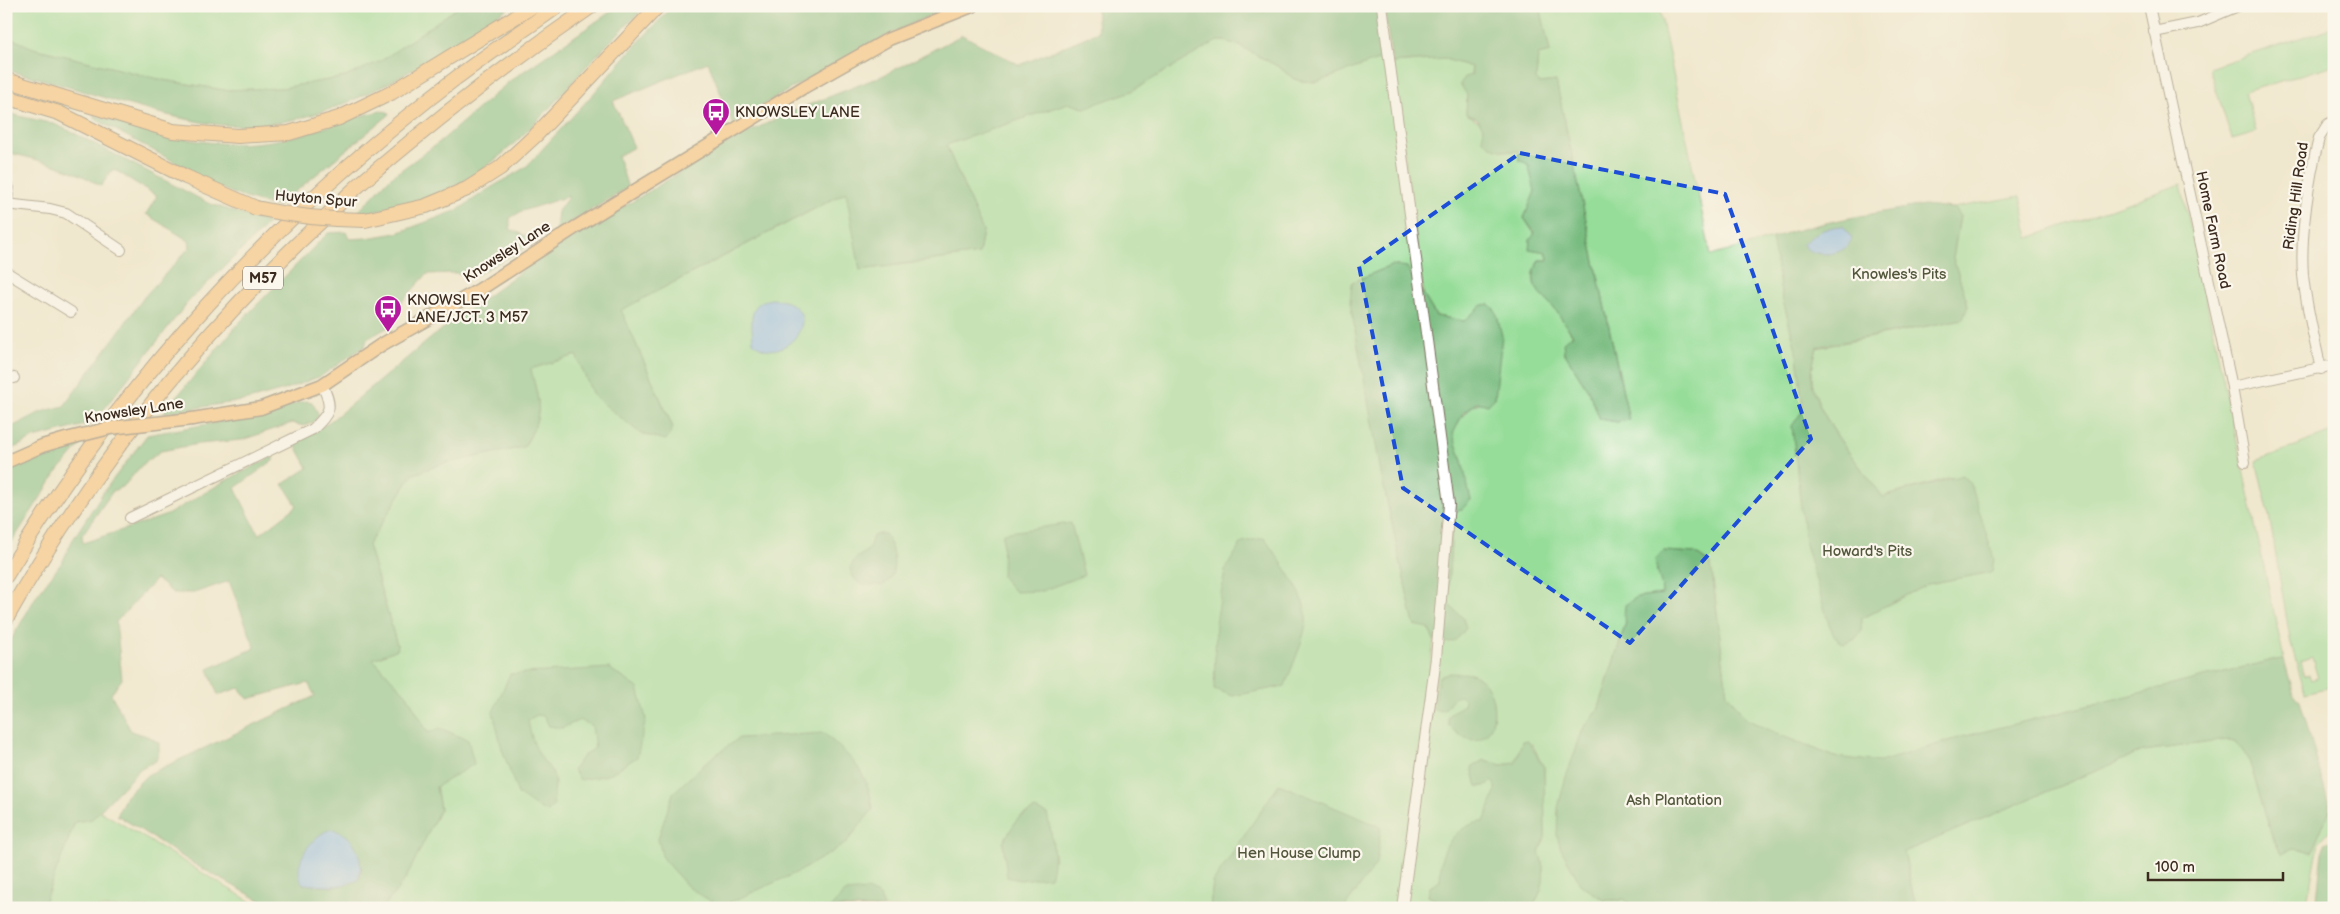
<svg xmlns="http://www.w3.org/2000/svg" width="2340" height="914" font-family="'Balsamiq Sans',sans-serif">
<rect width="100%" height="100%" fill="#fbf7ec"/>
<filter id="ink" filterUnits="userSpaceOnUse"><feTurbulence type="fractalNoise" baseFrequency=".02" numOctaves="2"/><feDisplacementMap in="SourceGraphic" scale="10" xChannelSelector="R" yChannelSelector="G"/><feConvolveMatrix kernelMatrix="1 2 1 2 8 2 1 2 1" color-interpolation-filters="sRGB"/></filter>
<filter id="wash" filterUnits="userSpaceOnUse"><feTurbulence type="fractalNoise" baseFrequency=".0096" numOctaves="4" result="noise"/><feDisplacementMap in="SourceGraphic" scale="20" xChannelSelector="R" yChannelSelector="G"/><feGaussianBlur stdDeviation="1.12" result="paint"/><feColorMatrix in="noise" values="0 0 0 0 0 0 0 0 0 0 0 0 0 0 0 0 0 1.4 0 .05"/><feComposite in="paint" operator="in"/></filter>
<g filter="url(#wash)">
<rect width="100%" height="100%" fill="#f0e8ce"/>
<g fill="#95dd98" stroke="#68845b" fill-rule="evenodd">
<polygon points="6,6 460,6 381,61 345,77 282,88 224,90 163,80 33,48 6,36"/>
<path d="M 1540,6 L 1659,6 L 1711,256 L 1772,238 L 1781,293 L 1797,353 L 1803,410 L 1805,544 L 1834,636 L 1861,632 L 1862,618 L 1928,584 L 1992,572 L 1951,477 L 1883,497 C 1860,465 1828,431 1815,393 C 1809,378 1813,362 1817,348 L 1963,319 L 1968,305 L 1953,258 L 1960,216 L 1953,208 L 2020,196 L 2029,238 L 2181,184 L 2284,659 L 2269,661 L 1958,738 L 1880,763 L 1835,757 L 1787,738 L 1746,719 L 1727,694 L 1711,564 L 1695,553 L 1664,551 L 1656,571 L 1661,577 L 1662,594 L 1637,597 L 1626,622 L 1598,711 L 1583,729 L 1604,900 L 1624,900 L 1636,908 L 1532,908 C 1544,888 1547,874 1539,852 L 1545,837 L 1544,767 L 1532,744 L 1522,742 L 1515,763 L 1501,765 L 1485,760 L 1472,767 L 1477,786 L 1484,786 L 1493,781 L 1497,790 L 1484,823 L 1444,852 L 1440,881 L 1430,887 L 1428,896 L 1436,900 L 1437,908 L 1404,908 L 1441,641 L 1463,618 L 1447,604 L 1453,511 L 1470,500 L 1462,461 L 1452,434 C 1464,411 1469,404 1495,398 L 1497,367 L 1482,305 L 1464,321 L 1436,316 L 1424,296 L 1392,63 L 1445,59 L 1472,67 L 1467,95 L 1466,114 C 1482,120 1494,139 1506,151 L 1518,151 C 1526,161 1537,178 1535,192 C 1534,200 1527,210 1524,218 L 1546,252 L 1549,260 L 1539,260 C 1526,285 1538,290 1553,307 C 1560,315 1566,326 1573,336 L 1564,352 L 1588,390 L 1600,419 L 1617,422 L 1629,420 L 1556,81 L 1540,83 L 1536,79 L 1538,55 L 1550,52 Z"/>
<polygon points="2334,27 2334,65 2245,92 2256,132 2232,139 2209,68"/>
<path d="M 1217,41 L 1225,41 L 1240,46 L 1279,67 L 1294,79 L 1302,81 L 1317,82 L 1386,57 L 1418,286 L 1393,265 L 1352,282 L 1382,478 L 1414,625 L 1428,628 L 1434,639 L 1399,908 L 1344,908 L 1376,864 L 1213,882 L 1210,908 L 676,908 L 661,906 L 659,908 L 383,908 L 406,878 L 440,809 L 428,733 L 407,695 L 373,659 L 398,649 L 368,545 L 412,475 L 441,464 L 524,447 C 544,413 540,406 530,369 L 577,355 L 593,395 L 673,427 L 621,310 L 847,192 L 860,270 L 979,254 L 983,231 L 946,145 L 1068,103 L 1084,108 ZM 1047,814 L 1055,860 L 1003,842 L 1007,837 Z"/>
<path d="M 2334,431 L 2334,686 L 2305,693 L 2291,644 L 2268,509 L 2256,461 ZM 2312,658 L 2318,678 L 2311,680 L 2309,675 L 2304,676 L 2300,662 Z"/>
<polygon points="2228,740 2236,741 2249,760 2272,836 2282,854 2293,849 2312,851 2330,809 2332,828 2318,843 2306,908 1916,908 1904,852 2143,751"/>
<polygon points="100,811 261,908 42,908 75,822 92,819"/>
</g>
<g fill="#78bc80" stroke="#5a734f" fill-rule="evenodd">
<path d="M 460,6 L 511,6 C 418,67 318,143 200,122 C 134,110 71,85 6,70 L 6,36 L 33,48 L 163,80 L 224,90 L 282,88 L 345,77 L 381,61 Z"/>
<path d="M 619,6 L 646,6 C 625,27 604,47 584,69 C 530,130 479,192 394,208 C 382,210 369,213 357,213 L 390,178 L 441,141 L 511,80 Z"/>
<path d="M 673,6 L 952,6 C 875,38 803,80 733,124 L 708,62 L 613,101 L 634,147 L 618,156 L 628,188 L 556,231 L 558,211 L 569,196 L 522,211 L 510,218 L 510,229 L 528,237 L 525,248 L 474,276 L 456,273 L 427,274 L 396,308 L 392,325 L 367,339 L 365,346 L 321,376 L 284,390 L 248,400 L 163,413 L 239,323 L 328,233 L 346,232 L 349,239 L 366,238 L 397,233 L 458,210 L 487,190 L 526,167 L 594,93 L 632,49 Z"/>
<path d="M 1096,6 L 1379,6 L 1386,57 L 1317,82 L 1302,81 L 1294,79 L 1279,67 L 1240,46 L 1225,41 L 1217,41 L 1132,91 L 1084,108 L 1068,103 L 946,145 L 983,231 L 979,254 L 860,270 L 846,192 L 621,310 L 673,428 L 666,440 L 641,434 L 593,395 L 576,355 L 531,369 C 540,406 544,413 524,447 L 441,464 L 412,475 L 368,545 L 398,649 L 373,659 L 407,695 L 428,733 L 440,728 L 468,740 L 474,764 L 436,787 L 440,809 L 406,878 L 383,908 L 274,908 L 194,864 L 117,815 L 126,796 L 147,775 L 315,696 L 308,683 L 248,699 L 239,688 L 218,695 L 208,669 L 255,648 L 229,581 L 194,593 L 173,593 L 156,579 L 116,622 L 122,679 L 111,694 L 131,731 L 150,737 L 159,743 L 159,751 L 156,761 L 141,768 L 92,819 L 75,822 L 42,908 L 6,908 L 6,649 L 37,595 L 63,561 L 72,541 L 104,491 L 147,435 L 258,415 L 305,401 L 312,402 L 319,415 L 314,422 L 304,426 L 292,423 L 242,440 L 198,444 L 161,451 L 141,466 L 124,486 L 113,491 L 82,535 L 83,543 L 167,515 L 225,481 L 272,457 L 274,460 L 235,488 L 259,535 L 297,506 L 283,484 L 308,468 L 295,444 L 332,420 L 436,334 L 535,261 L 733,140 L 786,114 L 884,75 L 962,35 L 1020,65 L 1098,32 ZM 358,854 L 362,871 L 358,880 L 332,887 L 303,884 Z"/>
<path d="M 1384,6 L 1540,6 L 1550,52 L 1538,55 L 1536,79 L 1540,83 L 1556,81 L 1629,420 L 1617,422 L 1600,419 L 1588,390 L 1564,352 L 1563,342 L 1573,335 C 1566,326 1560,315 1553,307 C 1537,290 1527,284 1539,260 L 1549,260 L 1546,252 L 1529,249 L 1530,240 L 1535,233 L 1524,218 L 1535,191 L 1528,164 L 1519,160 L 1518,151 C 1504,152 1492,150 1482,139 L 1484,129 L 1477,118 L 1466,114 L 1467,95 L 1460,84 L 1465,77 L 1472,75 L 1471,67 L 1445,59 L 1392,63 Z"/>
<path d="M 381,111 L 388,112 L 389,115 L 278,206 C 245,201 200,181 173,161 L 95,119 L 93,115 C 158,133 214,153 282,139 C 316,132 348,118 381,111 Z"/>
<path d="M 6,113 L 54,124 L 72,132 L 208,203 L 269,223 L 188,302 L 93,423 L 34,438 L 6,452 L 6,430 L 41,412 L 64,406 L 145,296 L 190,247 L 189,241 L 146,214 L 157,196 L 113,169 L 101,186 C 72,168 43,161 10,153 L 6,176 Z"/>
<path d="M 1924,205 L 1953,208 L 1960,216 L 1953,258 L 1968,305 L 1963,319 L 1817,347 C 1813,362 1809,378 1815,393 C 1827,429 1860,466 1883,497 L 1963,475 L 1971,484 L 1994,559 L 1992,572 L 1928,584 L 1862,618 L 1861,632 L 1854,640 L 1843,644 L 1834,636 L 1829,624 L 1805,544 L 1792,426 L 1803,410 L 1797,353 L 1781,293 L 1772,238 C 1821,221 1872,214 1924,205 Z"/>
<path d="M 1393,265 L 1407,267 L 1436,316 L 1464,321 L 1482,305 L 1489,304 L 1496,311 L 1502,336 L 1495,398 L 1488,405 L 1477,402 L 1463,413 L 1453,434 L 1462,461 L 1471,500 L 1462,509 L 1453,511 L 1447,603 L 1463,618 L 1466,628 C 1456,643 1451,644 1434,640 L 1428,628 L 1414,625 L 1382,478 L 1350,302 L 1352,282 Z"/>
<polygon points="82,443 55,475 6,551 6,470 51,452"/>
<polygon points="1071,523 1084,575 1042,591 1015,592 1002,577 1003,533"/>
<path d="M 879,534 L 885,534 C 894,547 900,577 883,585 C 866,586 854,587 850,568 L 855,559 L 868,550 L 873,536 Z"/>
<path d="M 1264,538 C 1278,558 1311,599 1306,624 C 1302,645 1292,666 1285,686 L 1233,696 L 1214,689 L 1216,623 L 1225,570 L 1242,542 Z"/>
<path d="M 1664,551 L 1695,553 L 1711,564 L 1727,694 L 1746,719 L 1787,738 L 1835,757 L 1880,762 L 1958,738 L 2269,661 L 2284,659 L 2294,695 L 2300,700 L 2330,809 L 2312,851 L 2293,849 L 2282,854 L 2272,836 L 2249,760 L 2236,741 L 2228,740 L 2143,751 L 1904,852 L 1916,908 L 1636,908 L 1624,900 L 1604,900 L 1581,885 L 1560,847 L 1557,835 L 1558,808 L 1565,780 L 1583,729 L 1598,711 L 1626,623 L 1624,618 L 1625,605 L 1637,597 L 1662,594 C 1662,579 1656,573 1655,559 Z"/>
<path d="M 609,668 L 638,688 L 646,719 L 637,757 L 608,775 L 580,780 L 573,770 L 583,756 L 595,748 L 592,726 L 580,720 L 562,728 L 549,726 L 544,716 L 537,715 L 528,720 C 530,733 534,747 541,757 C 545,764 552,770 554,777 C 557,785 552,796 554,805 L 548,812 L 535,806 L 518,794 L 502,749 L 493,712 L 510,674 Z"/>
<path d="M 1450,673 C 1457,674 1467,672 1474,675 C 1509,689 1496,772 1449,726 L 1448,718 L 1452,712 L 1464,705 L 1465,700 L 1461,696 L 1454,697 L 1445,709 L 1440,711 L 1434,709 L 1439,677 Z"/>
<path d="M 824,733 C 852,759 867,769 873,809 L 845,844 L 800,871 L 720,907 L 688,887 L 663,859 L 658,839 L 673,793 L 710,759 L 739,738 Z"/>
<path d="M 1528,740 L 1544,767 L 1545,837 L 1539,852 C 1547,874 1544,888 1532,908 L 1437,908 L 1436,900 L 1428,896 L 1430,887 L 1440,881 C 1441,872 1440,860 1444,852 C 1450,836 1467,822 1484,822 L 1496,790 L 1493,781 L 1484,786 L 1477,786 L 1472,767 L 1485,760 L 1501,765 L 1515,763 L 1522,741 Z"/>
<polygon points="1279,784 1381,827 1376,864 1344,908 1210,908 1213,882"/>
<path d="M 1035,809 L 1047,814 C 1052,837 1057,855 1050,877 L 1020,880 L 1007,877 L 1003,842 L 1018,818 Z"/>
<polygon points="2334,840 2334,908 2316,908 2322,852 2326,843"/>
<polygon points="867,890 880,896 884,908 830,908 845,892"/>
</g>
<g fill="#7fb5ee" stroke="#5d7086">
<path d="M 1843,226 L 1852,238 C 1847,256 1818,258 1805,248 L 1803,244 C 1816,232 1826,227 1843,226 Z"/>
<path d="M 772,299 C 835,305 784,372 753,342 C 752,322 747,302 772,299 Z"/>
<path d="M 333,829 C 337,831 343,833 347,836 C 359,846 364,867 358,880 C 339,889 323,886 303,884 C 289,865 314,832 333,829 Z"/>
</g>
</g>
<g filter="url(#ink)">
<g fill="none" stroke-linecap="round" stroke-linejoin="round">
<defs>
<g id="minor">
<polyline points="1382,6 1449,504 1436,658 1402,908"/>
<polyline points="2149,6 2232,387 2245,462"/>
<polyline points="2154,32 2198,23 2238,6"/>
<polyline points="6,204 50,209 66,213 121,250"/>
<polyline points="6,206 9,188"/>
<polyline points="6,272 71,312"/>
<path d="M 2321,369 C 2314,338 2306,306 2303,275 C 2300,234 2309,178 2319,138 L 2328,124 L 2334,121"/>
<polyline points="6,377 14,378"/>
<polyline points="2232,387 2334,365"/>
<path d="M 130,518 L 313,429 C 331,412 333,407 322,385"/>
</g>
<g id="major">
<polyline points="192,419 261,408 322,385 381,345 479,290 576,227 804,87 889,39 972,6"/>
<polyline points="6,462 42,446 66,439"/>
</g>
<g id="highway">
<polyline points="6,80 173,131 238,136 289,133 339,118 391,93 533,6"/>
<polyline points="6,97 59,113 186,177 256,208"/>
<polyline points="365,220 426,206 467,189 500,168 537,134 658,6"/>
<path d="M 6,576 C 121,382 277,214 456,78 C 489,53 524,30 558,6"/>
<path d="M 6,619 C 88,473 195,340 316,226 C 335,208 353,189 373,173 C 443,114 516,58 592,6"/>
</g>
</defs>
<use href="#minor" stroke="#7a6c5c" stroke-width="12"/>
<use href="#major" stroke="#7a6c5c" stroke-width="15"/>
<use href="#highway" stroke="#7a6c5c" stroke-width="16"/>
<use href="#minor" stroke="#fff" stroke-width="10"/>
<use href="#major" stroke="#fdbc6f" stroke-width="12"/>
<use href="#highway" stroke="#fdbc6f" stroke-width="14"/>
<defs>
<polyline id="major-bridge" points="66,439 110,428 192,419"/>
<path id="highway-bridge" d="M 256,208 C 292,216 328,220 365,220"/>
</defs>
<use href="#major-bridge" stroke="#7a6c5c" stroke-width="15" stroke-linecap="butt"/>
<use href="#highway-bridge" stroke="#7a6c5c" stroke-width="16" stroke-linecap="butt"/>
<use href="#major-bridge" stroke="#fdbc6f" stroke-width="12"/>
<use href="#highway-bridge" stroke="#fdbc6f" stroke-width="14"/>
</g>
</g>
<path d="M0 0H2340V914H0ZM 1520,153 L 1725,194 L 1811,439 L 1630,643 L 1403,488 L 1359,266 Z" fill="#f0e8ce" fill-opacity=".55" fill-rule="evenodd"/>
<path fill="none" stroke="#1d4ed8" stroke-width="4" stroke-dasharray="10 6" stroke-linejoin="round" d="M 1520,153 L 1725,194 L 1811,439 L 1630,643 L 1403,488 L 1359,266 Z"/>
<defs>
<symbol id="bus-pin" viewBox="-11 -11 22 30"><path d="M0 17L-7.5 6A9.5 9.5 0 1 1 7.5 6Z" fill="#b5179e" stroke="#fbf7ec"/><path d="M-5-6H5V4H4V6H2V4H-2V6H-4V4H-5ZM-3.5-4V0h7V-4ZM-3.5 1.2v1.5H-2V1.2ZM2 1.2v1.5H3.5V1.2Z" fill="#fff"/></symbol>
</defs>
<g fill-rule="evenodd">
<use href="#bus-pin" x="700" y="96" width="32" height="43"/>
<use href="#bus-pin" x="372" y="293" width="32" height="43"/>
</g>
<g text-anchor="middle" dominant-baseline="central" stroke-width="4.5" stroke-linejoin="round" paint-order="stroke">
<rect fill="#fbf7ec" stroke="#75685c" stroke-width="1" x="243" y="266.5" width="40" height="23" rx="4"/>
<g font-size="14" font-weight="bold" fill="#3b2a1e">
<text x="263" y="278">M57</text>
</g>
<g font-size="15" fill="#3b2a1e" stroke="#fbf7ec" text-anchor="start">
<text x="735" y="112">KNOWSLEY LANE</text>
<text x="407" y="300">KNOWSLEY<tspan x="407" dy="17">LANE/JCT. 3 M57</tspan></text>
</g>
<g font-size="15" fill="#3b2a1e" stroke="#fbf7ec">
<text transform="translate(2296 196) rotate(-82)">Riding Hill Road</text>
<text transform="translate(316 199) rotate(5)">Huyton Spur</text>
<text transform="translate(2213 230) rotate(78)">Home Farm Road</text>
<text transform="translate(507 252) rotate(-33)">Knowsley Lane</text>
<text transform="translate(134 411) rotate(-9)">Knowsley Lane</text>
</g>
<g font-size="15" fill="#52573c" stroke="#fbf7ec">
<text x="1899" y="274">Knowles's Pits</text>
<text x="1867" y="551">Howard's Pits</text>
<text x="1674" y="800">Ash Plantation</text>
<text x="1299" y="853">Hen House Clump</text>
</g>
</g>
<rect width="2340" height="914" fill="none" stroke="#fbf7ec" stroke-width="25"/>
<path d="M2148 872v8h135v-8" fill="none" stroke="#3b2a1e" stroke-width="2.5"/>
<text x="2155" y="872" font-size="15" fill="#3b2a1e" stroke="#fbf7ec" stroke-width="4" paint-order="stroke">100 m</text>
</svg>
